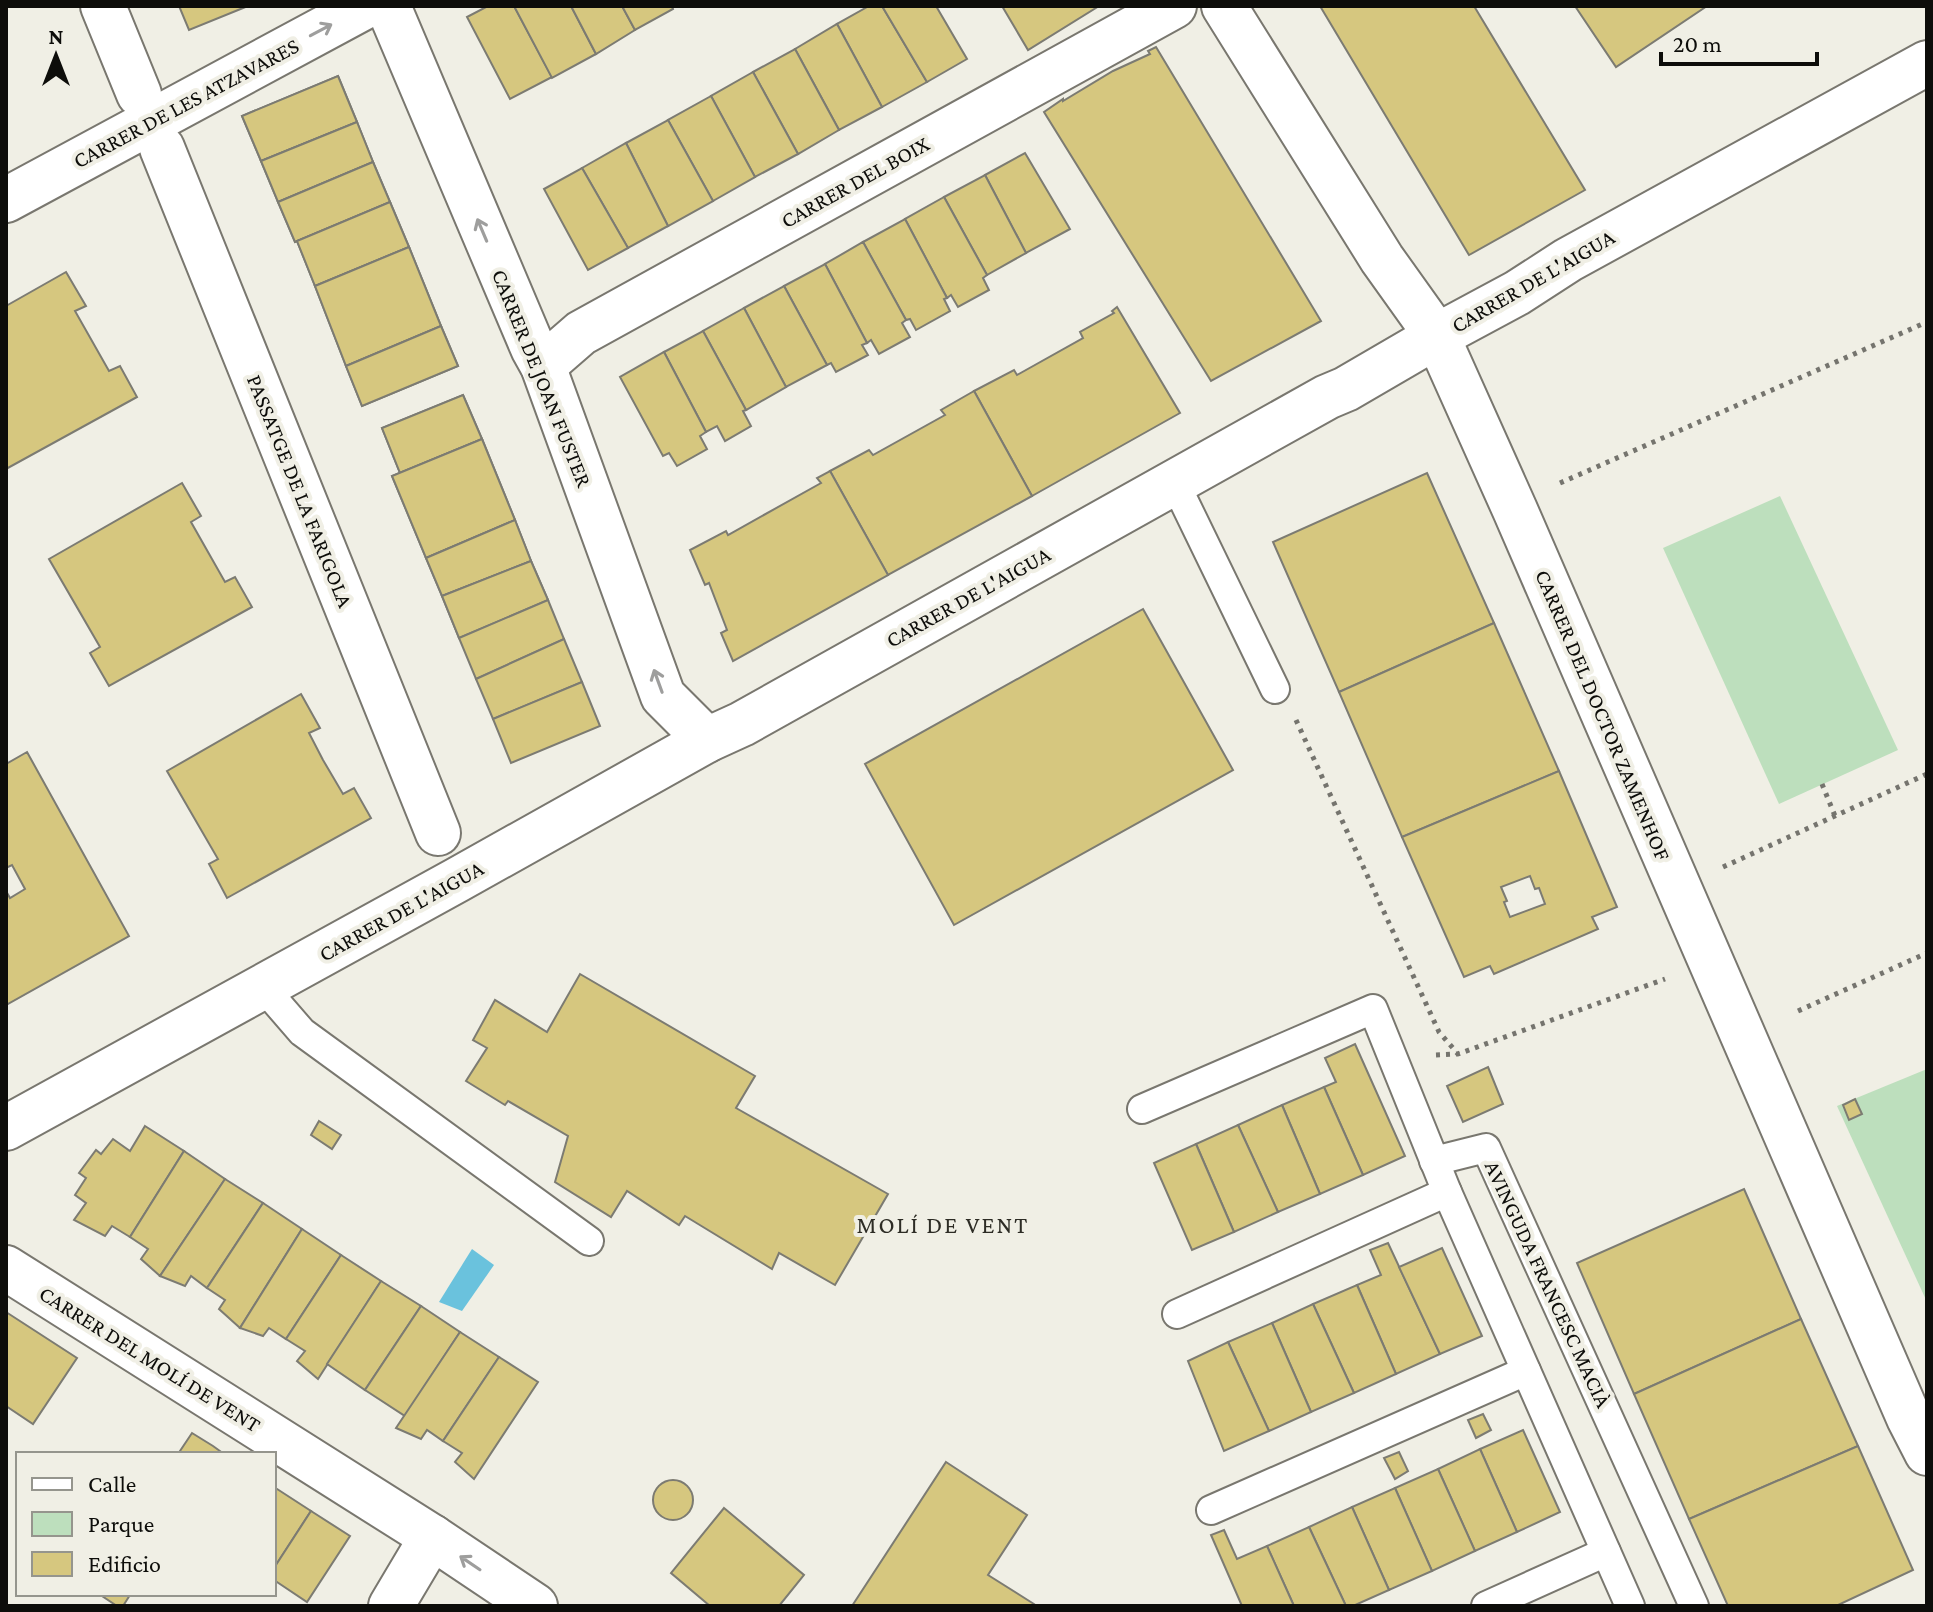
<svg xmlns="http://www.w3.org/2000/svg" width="1933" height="1612" font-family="'Crimson Pro',serif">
<rect width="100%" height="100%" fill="#f0efe5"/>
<g fill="#bddfbd">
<polygon points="1780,496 1898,750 1779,804 1663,548"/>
<polygon points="1927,1069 1927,1302 1837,1106"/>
</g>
<polygon fill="#6ac2dd" points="472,1249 494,1265 462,1311 439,1302"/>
<g fill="#d6c77f" stroke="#7c7b72" stroke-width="2" fill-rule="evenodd">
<polygon points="179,6 248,6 189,30"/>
<polygon points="488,6 514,6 552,77 510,99 467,17"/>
<polygon points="514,6 571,6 596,54 552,78"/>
<polygon points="571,6 622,6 635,30 596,54"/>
<polygon points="622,6 672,6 673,9 635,30"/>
<polygon points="869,6 882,6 927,82 882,107 837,24"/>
<polygon points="882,6 936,6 967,59 927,82"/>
<polygon points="1002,6 1099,6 1028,50"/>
<polygon points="1320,6 1474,6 1585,190 1469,255"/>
<polygon points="1575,6 1707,6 1616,67"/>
<polygon points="837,24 882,107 839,130 795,49"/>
<polygon points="1156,47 1321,321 1211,381 1044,112 1063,99 1063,101 1113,71 1150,54 1148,51"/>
<polygon points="795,49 839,130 798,154 753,72"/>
<polygon points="753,72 798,154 755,177 711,96"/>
<polygon points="338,76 357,122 261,161 242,116"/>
<polygon points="338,76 357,122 261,161 242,116"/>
<polygon points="711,96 755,177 713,201 668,120"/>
<polygon points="668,120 713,201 668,226 626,143"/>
<polygon points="357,122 373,162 278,202 261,161"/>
<polygon points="357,122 373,162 278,202 261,161"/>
<polygon points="626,143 668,226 628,248 582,168"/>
<polygon points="1025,153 1070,229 1026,253 985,175"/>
<polygon points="373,162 390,202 295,242 278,202"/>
<polygon points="373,162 390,202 295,242 278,202"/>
<polygon points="582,168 628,248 588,270 544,189"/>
<polygon points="985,175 1026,253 987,275 944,197"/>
<polygon points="944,197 987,275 983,278 989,290 958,307 951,295 947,298 905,219"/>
<polygon points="390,202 409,247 315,286 297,241"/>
<polygon points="390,202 409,247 315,286 297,241"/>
<polygon points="905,219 947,298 944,299 950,311 916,330 910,319 906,320 863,242"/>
<polygon points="863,242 906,320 902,323 910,337 879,354 871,340 867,343 825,264"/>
<polygon points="409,247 441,326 346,366 315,286"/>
<polygon points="409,247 441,326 346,366 315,286"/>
<polygon points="825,264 867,343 862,345 868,355 836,372 831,363 827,365 784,286"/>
<polygon points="66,272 86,306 75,311 109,371 120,366 137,397 6,469 6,306"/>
<polygon points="784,286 827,365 786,387 744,308"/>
<polygon points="1117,307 1180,413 1032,496 974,391 1014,370 1017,375 1083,338 1080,332 1114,313 1112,311"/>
<polygon points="744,308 786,387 746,410 703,331"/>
<polygon points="441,326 458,366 362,406 346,366"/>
<polygon points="441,326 458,366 362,406 346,366"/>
<polygon points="703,331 746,410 743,411 751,426 725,441 717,426 706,432 664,352"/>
<polygon points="664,352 706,432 700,436 707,449 677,466 669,453 663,456 620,377"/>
<polygon points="974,391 1032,496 888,575 830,471 869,450 873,455 945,415 941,410"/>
<polygon points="463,395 482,439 400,473 382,428"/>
<polygon points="463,395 482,439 400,473 382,428"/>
<polygon points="482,439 515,520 426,558 392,476"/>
<polygon points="482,439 515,520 426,558 392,476"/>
<polygon points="830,471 888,575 733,661 721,633 727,630 709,583 705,585 690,550 726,531 728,535 821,483 817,478"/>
<polygon points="1427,473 1494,623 1339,692 1273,542"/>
<polygon points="182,483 201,516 191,522 225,582 235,577 252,607 109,686 90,653 100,647 49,559"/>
<polygon points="515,520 531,561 442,596 426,558"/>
<polygon points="515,520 531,561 442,596 426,558"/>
<polygon points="531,561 548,600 459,638 442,596"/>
<polygon points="531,561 548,600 459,638 442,596"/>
<polygon points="548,600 564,639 476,679 459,638"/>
<polygon points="1143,609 1233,770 954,925 865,764"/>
<polygon points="1494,623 1559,771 1402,837 1339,692"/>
<polygon points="564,639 582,682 493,719 476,679"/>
<polygon points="582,682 600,726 511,763 493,719"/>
<polygon points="301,694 320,728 309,733 323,760 343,794 354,788 371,818 227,898 209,864 218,859 167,771"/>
<polygon points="27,752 129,936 6,1005 6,891 10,898 25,889 12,865 6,868 6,764"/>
<path d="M 1559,771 L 1617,907 L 1592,917 L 1598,929 L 1494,974 L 1490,966 L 1464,977 L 1402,837 ZM 1530,876 L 1535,889 L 1539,888 L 1545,904 L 1510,917 L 1504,902 L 1507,901 L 1501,887 Z"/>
<polygon points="580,974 755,1076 736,1108 888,1194 835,1285 779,1253 772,1269 685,1216 679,1225 627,1191 611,1217 555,1182 568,1136 508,1101 505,1105 466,1081 487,1048 473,1040 495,1000 547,1032"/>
<polygon points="1355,1044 1405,1156 1363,1175 1324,1087 1336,1082 1325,1058"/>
<polygon points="1488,1067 1503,1104 1463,1122 1447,1086"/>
<polygon points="1324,1087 1363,1175 1320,1194 1282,1105"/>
<polygon points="1855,1099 1862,1114 1849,1120 1843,1105"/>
<polygon points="1282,1105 1320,1194 1278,1212 1238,1125"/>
<polygon points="319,1121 341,1135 332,1149 311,1135"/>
<polygon points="1238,1125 1278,1212 1234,1232 1196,1144"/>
<polygon points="145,1126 184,1151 130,1237 112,1226 105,1236 74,1220 86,1203 75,1195 86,1178 79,1173 96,1150 101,1154 113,1139 130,1151"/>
<polygon points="1196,1144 1234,1232 1192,1250 1154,1163"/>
<polygon points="184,1151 225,1179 160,1276 141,1259 148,1249 130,1237"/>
<polygon points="225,1179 263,1203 207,1288 191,1276 185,1286 160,1276"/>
<polygon points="1744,1189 1801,1319 1634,1394 1577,1263"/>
<polygon points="263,1203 302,1229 240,1328 219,1309 225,1300 207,1288"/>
<polygon points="302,1229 341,1255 286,1339 269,1328 263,1336 240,1328"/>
<polygon points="1388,1243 1440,1354 1396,1374 1357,1285 1381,1275 1370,1250"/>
<polygon points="1442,1248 1482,1336 1440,1354 1399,1267"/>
<polygon points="341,1255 381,1281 318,1379 297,1361 305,1351 286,1339"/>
<polygon points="381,1281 421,1306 365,1390 327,1364"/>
<polygon points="1357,1285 1396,1374 1354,1393 1313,1304"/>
<polygon points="1313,1304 1354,1393 1311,1412 1272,1323"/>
<polygon points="421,1306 460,1332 405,1416 365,1390"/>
<polygon points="6,1312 77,1358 33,1424 6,1406"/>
<polygon points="1801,1319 1858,1446 1689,1519 1634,1394"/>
<polygon points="1272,1323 1311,1412 1269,1431 1228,1342"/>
<polygon points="460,1332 499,1357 443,1441 427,1430 421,1439 396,1428"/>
<polygon points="1228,1342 1269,1431 1224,1451 1188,1361"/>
<polygon points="499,1357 538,1382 474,1479 455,1462 462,1453 443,1441"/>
<polygon points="1483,1414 1491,1430 1476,1438 1468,1420"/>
<polygon points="1523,1430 1560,1512 1517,1532 1480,1449"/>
<polygon points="192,1433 213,1446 224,1454 178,1454"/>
<polygon points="1858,1446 1913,1570 1836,1606 1728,1606 1689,1519"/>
<polygon points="1480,1449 1517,1532 1475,1551 1438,1469"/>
<polygon points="1399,1452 1408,1471 1395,1479 1384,1458"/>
<polygon points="946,1462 1027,1515 988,1575 1034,1604 1033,1606 852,1606"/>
<polygon points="1438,1469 1475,1551 1432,1571 1395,1488"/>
<circle cx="673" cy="1500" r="20"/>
<polygon points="274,1487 311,1511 274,1568"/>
<polygon points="1395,1488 1432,1571 1389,1590 1352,1507"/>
<polygon points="1352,1507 1389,1590 1353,1606 1346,1606 1309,1527"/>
<polygon points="724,1508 804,1575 779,1606 710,1606 671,1573"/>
<polygon points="311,1511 350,1536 307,1602 274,1580 274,1568"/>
<polygon points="1309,1527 1346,1606 1294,1606 1267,1546"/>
<polygon points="1224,1530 1237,1559 1267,1546 1294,1606 1242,1606 1211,1535"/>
<polygon points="99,1594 128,1594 130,1595 123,1606 117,1606"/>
</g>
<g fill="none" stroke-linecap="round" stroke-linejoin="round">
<defs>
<g id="lane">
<polyline points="1175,483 1275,689"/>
<polyline points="263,987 302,1032 589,1241"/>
<polyline points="1142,1109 1373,1009 1447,1192 1630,1606"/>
<polyline points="1434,1161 1486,1148 1694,1606"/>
<polyline points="1177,1314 1447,1192"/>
<polyline points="1211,1510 1526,1371"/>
<polyline points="1486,1606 1606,1552"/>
</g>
<g id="street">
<polyline points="103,6 139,94"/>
<polyline points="388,6 533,348 543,366 663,696 707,740"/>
<polyline points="162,148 438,833"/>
<polyline points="6,200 366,6"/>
<polyline points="543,366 581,333 1174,6"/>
<polyline points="6,1128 457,880 707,740 742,724 1327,397 1346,389 1437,336 1517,293 1568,260 1927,63"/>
<polyline points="6,1268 432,1537 535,1606"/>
<polyline points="391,1606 432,1537"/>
</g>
<polyline id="secondary" points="1224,6 1382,259 1437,336 1515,510 1909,1418 1927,1453"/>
</defs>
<use href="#lane" stroke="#79776f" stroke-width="32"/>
<use href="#street" stroke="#79776f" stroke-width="48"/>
<use href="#secondary" stroke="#79776f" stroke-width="48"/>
<g stroke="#75746e" stroke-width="5" stroke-dasharray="4 6" stroke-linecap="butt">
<polyline points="1560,483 1927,322"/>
<polyline points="1296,720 1439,1032 1458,1054"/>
<polyline points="1822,784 1835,816"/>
<polyline points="1723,867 1927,774"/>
<polyline points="1798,1011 1927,953"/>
<polyline points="1436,1055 1458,1054 1665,979"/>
</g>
<use href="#lane" stroke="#fff" stroke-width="28"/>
<use href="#street" stroke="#fff" stroke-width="44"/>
<use href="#secondary" stroke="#fff" stroke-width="44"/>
</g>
<defs><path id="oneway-shaft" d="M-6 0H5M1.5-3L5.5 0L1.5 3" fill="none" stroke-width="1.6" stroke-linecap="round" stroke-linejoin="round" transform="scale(2)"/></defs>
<g stroke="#9e9e9d">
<use href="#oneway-shaft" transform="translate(321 30) rotate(-28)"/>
<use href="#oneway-shaft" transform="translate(482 230) rotate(-113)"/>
<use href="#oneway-shaft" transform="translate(658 681) rotate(-110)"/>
<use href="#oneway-shaft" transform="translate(470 1563) rotate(-146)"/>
</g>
<g text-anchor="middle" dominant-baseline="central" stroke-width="8" stroke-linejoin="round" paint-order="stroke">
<g font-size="22" fill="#0d0d0a" stroke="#f0efe5">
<text transform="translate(186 103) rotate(-28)">CARRER DE LES ATZAVARES</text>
<text transform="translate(855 182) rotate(-29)">CARRER DEL BOIX</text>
<text transform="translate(1533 281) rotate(-30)">CARRER DE L'AIGUA</text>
<text transform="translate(542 378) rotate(68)">CARRER DE JOAN FUSTER</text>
<text transform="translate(300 491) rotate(68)">PASSATGE DE LA FARIGOLA</text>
<text transform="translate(968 597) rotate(-29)">CARRER DE L'AIGUA</text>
<text transform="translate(1603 715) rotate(67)">CARRER DEL DOCTOR ZAMENHOF</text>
<text transform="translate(401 911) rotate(-29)">CARRER DE L'AIGUA</text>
<text transform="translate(1548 1284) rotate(65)">AVINGUDA FRANCESC MACIÀ</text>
<text transform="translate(150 1359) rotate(32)">CARRER DEL MOLÍ DE VENT</text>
</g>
<g font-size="24" letter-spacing="2" fill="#2d2c25" stroke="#f0efe5">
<text x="943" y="1224">MOLÍ DE VENT</text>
</g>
</g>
<rect width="1933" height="1612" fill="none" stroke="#0d0d0a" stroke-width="16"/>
<rect x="16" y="1452" width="260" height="144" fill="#f0efe5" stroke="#95958d" stroke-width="2"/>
<rect x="32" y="1478" width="40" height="12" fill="#ffffff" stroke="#95958d" stroke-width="2"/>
<text x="88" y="1492" font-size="24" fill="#0d0d0a">Calle</text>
<rect x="32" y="1512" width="40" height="24" fill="#bddfbd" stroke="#95958d" stroke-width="2"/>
<text x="88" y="1532" font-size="24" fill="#0d0d0a">Parque</text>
<rect x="32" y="1552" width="40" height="24" fill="#d6c77f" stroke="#95958d" stroke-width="2"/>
<text x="88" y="1572" font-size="24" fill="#0d0d0a">Edificio</text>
<g transform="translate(56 56)" stroke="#f0efe5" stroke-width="6" paint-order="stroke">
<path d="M0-6L14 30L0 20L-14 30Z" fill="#0d0d0a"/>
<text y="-12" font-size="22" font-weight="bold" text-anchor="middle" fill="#0d0d0a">N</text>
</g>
<path d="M1661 52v12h156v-12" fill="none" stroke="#0d0d0a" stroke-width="4"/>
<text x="1673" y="52" font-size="24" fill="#0d0d0a" stroke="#f0efe5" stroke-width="6" paint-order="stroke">20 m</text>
</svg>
